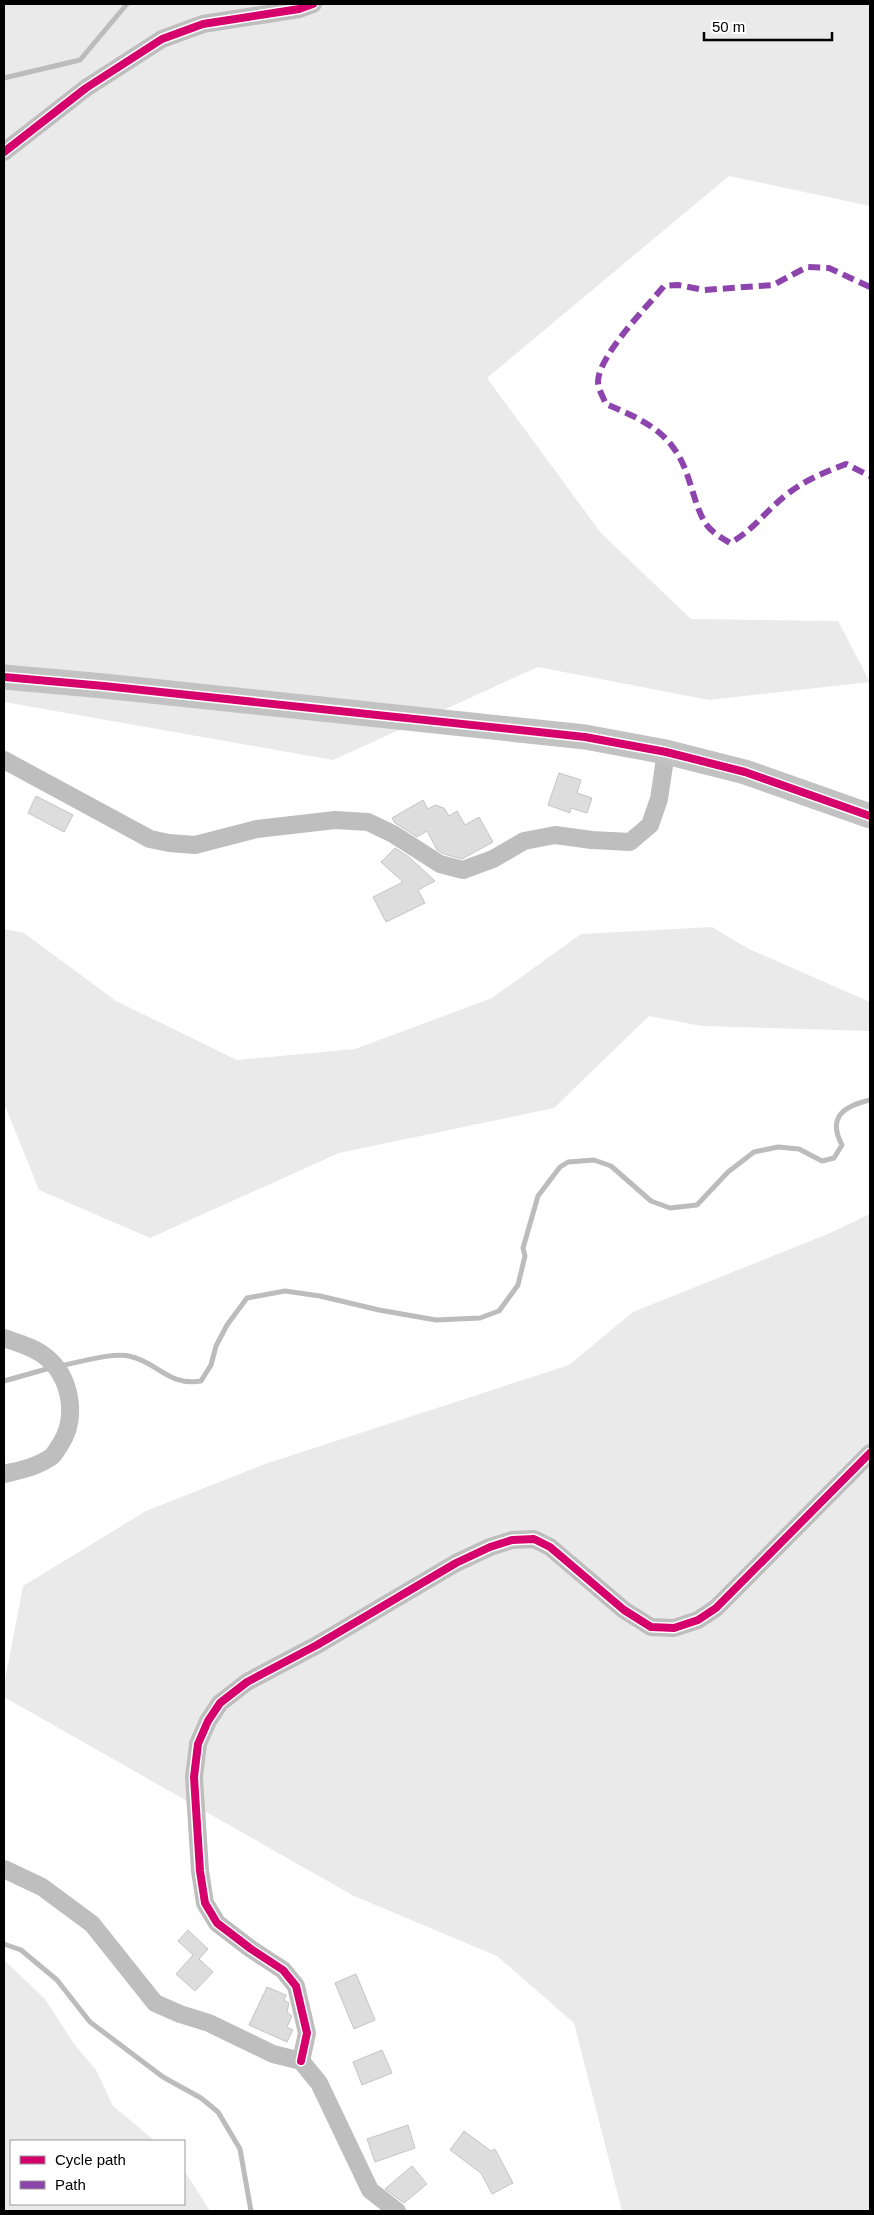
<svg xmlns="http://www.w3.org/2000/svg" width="874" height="2215" font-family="Helvetica,sans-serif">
<rect width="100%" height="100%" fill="#fff"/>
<g fill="#eaeaea">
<polygon points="4,4 870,4 870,206 729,176 487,378 601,533 691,619 838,621 870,682 709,700 538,667 333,760 4,702 4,449 5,446 4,444"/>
<polygon points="712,927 749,949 870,1002 870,1031 702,1026 649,1016 554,1108 339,1153 150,1238 39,1190 4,1103 4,929 24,933 116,1001 237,1060 355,1049 492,998 581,934"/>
<polygon points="870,1214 870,2211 622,2211 574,2023 497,1956 354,1896 4,1697 4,1685 23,1586 146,1511 262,1465 569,1365 633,1312 830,1233"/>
<polygon points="4,1960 45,1999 74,2044 96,2070 113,2106 155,2141 11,2141 11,2204 184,2204 184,2170 210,2211 4,2211"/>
</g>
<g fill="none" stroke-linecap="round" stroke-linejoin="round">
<g stroke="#bcbcbc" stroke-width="5">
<polyline points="4,78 80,60 127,4"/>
<path d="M 59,1366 C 76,1363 113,1352 129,1356 C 158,1362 167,1386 201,1381 L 211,1365 L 216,1346 L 227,1325 L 247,1298 L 285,1291 L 320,1296 L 379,1310 L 436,1320 L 480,1318 L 499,1311 L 518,1285 L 525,1256 L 523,1248 L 538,1196 L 560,1167 L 568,1162 L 594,1160 L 611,1166 L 651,1201 L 670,1208 L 697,1205 L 728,1172 L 754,1152 L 778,1147 L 799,1149 L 822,1161 L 834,1158 L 842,1145 C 827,1117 844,1106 870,1100"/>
<polyline points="4,1381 50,1368"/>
<polyline points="4,1944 21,1950 57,1980 90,2022 163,2077 201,2098 218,2112 240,2149 251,2211"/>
</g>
</g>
<g fill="#ddd" stroke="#c5c5c5">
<polygon points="559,773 581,780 577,793 592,798 587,813 571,808 570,813 548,805"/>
<polygon points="36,796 73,815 64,832 28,813"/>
<polygon points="423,800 428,809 435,805 444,808 449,816 457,811 465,825 479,817 493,842 462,859 444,854 437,850 427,831 417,837 395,823 392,818"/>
<polygon points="395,848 409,857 435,881 418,890 425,903 386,922 373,897 403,882 381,862"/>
<polygon points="188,1930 208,1949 199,1959 213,1972 195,1991 176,1974 193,1955 178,1941"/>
<polygon points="356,1974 375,2020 354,2029 335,1983"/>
<polygon points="267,1987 286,1995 284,2000 289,2003 287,2012 292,2016 287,2027 293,2030 287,2042 249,2025"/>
<polygon points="382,2050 392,2073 362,2085 353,2062"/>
<polygon points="408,2125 415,2148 375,2162 367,2139"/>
<polygon points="464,2131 491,2151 495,2149 513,2183 492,2194 481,2173 450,2150"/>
<polygon points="412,2166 427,2184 404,2203 385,2189"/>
</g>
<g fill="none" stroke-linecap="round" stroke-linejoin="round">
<g stroke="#bebebe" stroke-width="18">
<polyline points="4,152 86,88 162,39 203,24 299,9 313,4"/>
<polyline points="4,760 150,839 169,843 195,845 257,829 335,820 368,822 393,834 440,864 463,870 493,859 524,841 555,835 592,840 630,842 650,825 659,799 666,752"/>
<path d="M 4,1338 C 18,1343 34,1347 46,1357 C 71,1377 78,1418 60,1445 C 57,1449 55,1454 51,1457 C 37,1467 20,1470 4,1474"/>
<polyline points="4,1869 42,1887 92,1924 155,2003 180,2014 209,2023 273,2054 301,2061 319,2083 370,2190 397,2211"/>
<polyline points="301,2061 307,2033 296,1986 283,1970 251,1949 217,1923 205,1903 200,1871 194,1777 198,1744 208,1721 220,1703 247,1682 317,1645 456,1563 490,1547 512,1540 534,1539 550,1547 624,1610 651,1627 674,1628 698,1620 716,1608 870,1453"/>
</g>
<polyline stroke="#c2c2c2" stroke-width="25" points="4,677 104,686 585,737 666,752 745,772 870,816"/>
<path stroke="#8e44ad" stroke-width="6" stroke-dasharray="12 6" stroke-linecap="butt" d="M 870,287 L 829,268 L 807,267 L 773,285 L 704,290 L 678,285 L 664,286 C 647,307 598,356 598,382 C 598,388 603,397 606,404 C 632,415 659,426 675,450 C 690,471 692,499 704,521 C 709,531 722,538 730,543 C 754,530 768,508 790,492 C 807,479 826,472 846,464 L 870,476"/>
<defs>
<g id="cycleway">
<polyline points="4,152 86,88 162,39 203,24 299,9 313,4"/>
<polyline points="4,677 104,686 585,737 666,752 745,772 870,816"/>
<polyline points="301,2061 307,2033 296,1986 283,1970 251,1949 217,1923 205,1903 200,1871 194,1777 198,1744 208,1721 220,1703 247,1682 317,1645 456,1563 490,1547 512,1540 534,1539 550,1547 624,1610 651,1627 674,1628 698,1620 716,1608 870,1453"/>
</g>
</defs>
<use href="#cycleway" stroke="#fff" stroke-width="11"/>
<use href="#cycleway" stroke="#d6006c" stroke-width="8"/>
</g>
<rect width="874" height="2215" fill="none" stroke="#000000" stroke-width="10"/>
<rect x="10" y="2140" width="175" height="65" fill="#ffffff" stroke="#999999"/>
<rect x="20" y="2156" width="25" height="8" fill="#d6006c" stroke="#999999"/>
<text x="55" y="2165" font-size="15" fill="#000000">Cycle path</text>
<rect x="20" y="2181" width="25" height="8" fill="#8e44ad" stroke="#999999"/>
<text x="55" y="2190" font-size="15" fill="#000000">Path</text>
<path d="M704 32v8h128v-8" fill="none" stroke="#000000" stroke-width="2.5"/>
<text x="712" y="32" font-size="15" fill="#000000" stroke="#ffffff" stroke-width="4" paint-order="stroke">50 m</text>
</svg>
